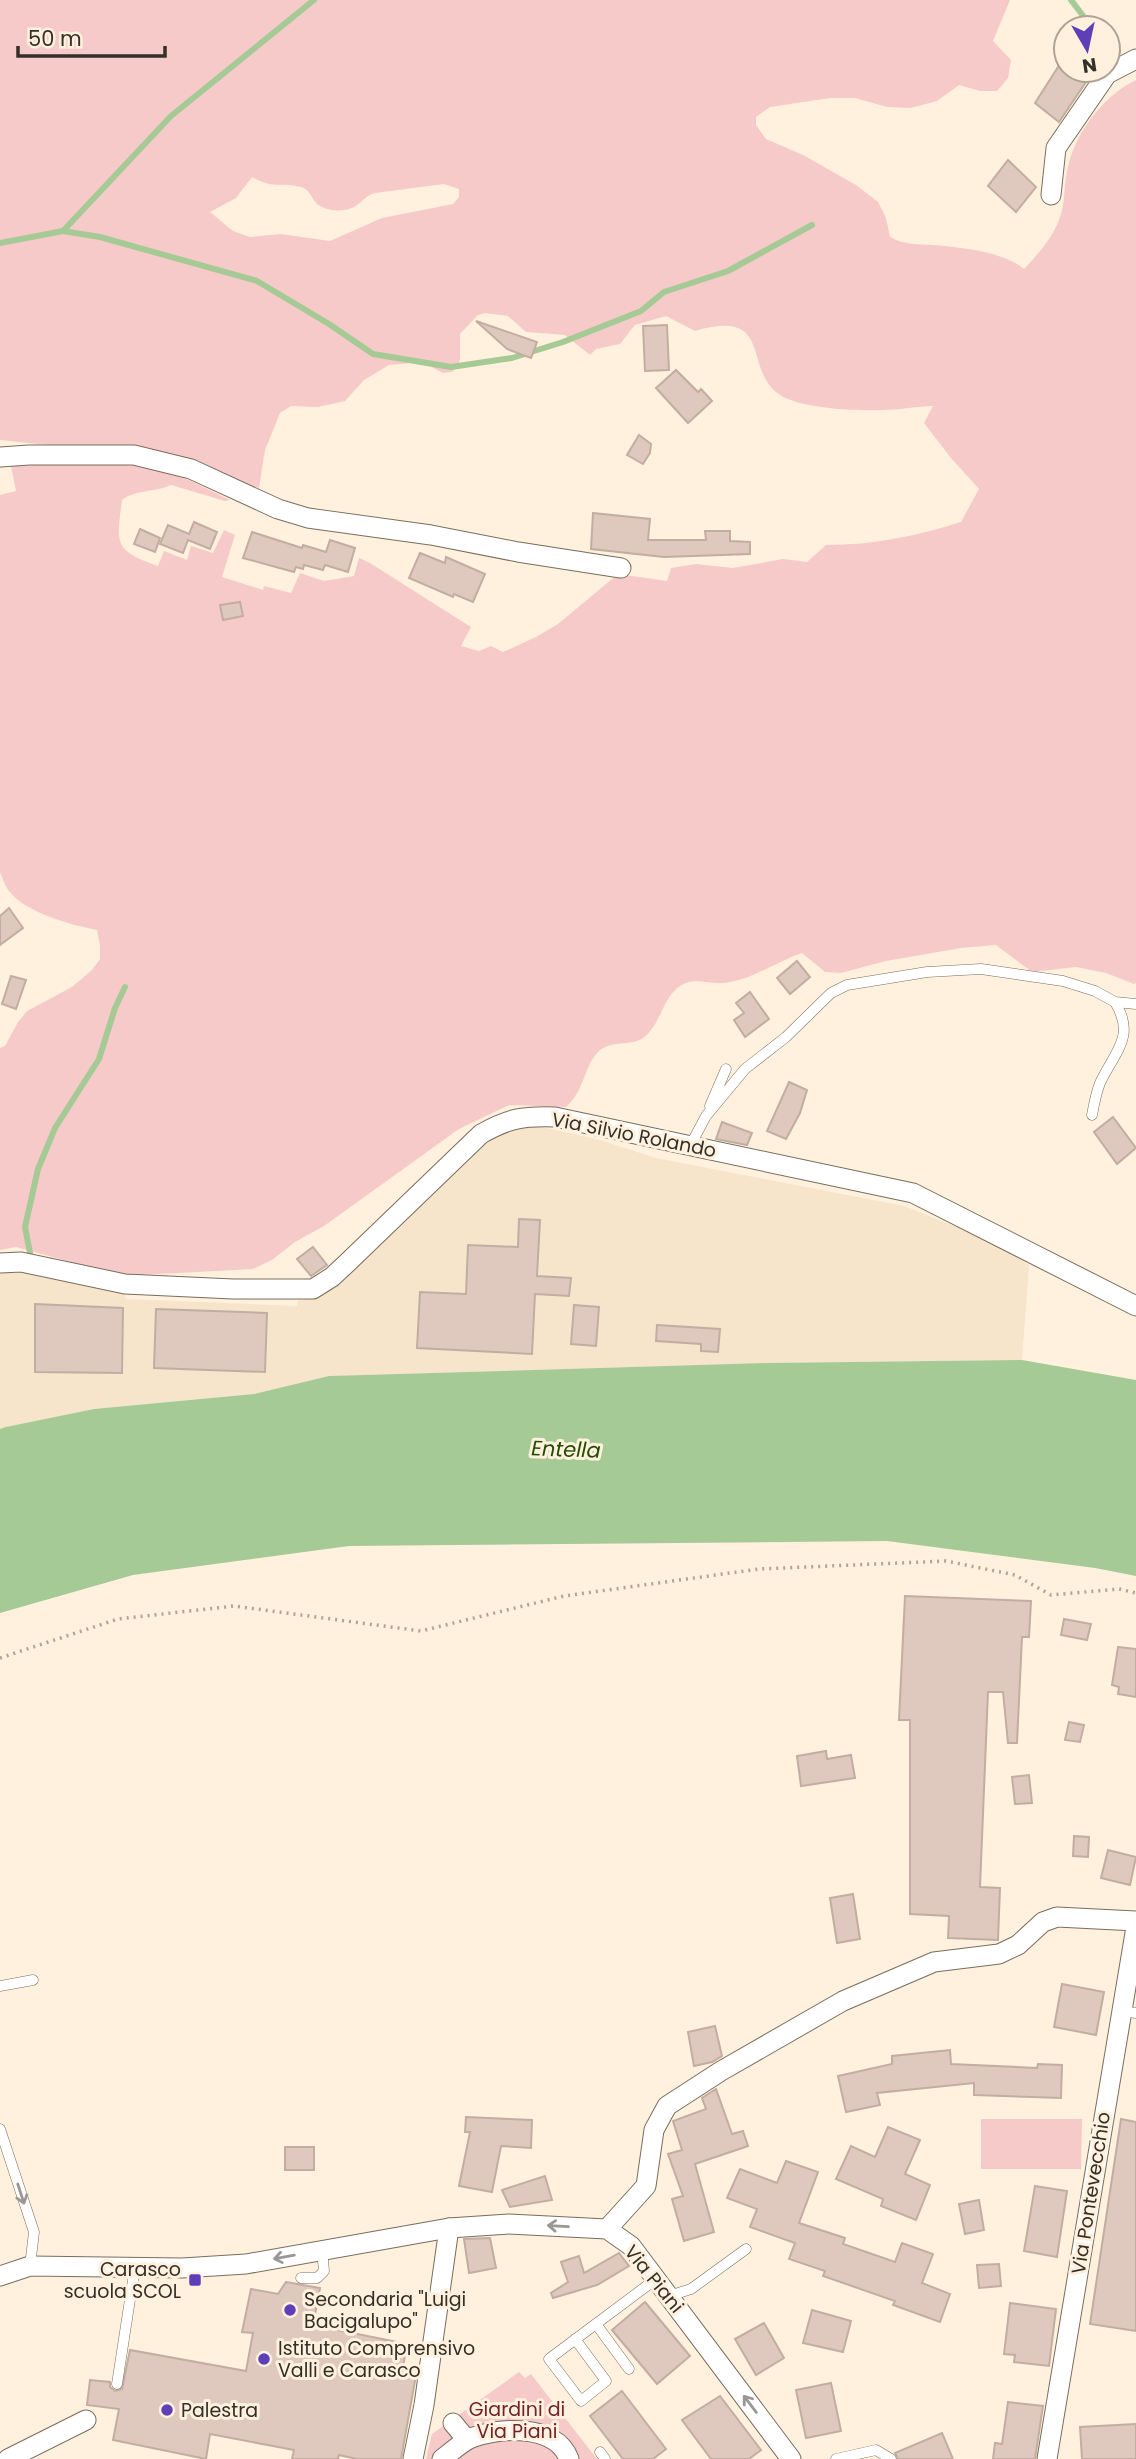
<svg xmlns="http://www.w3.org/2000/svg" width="1136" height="2459" font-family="Poppins,sans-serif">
<rect width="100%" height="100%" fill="#fff1de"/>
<polygon fill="#f6e4cb" points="533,1125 600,1140 656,1158 904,1206 979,1236 1029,1265 1022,1360 767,1363 329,1376 254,1394 94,1409 0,1429 0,1270 28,1271 123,1290 126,1299 297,1306 299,1297 481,1144 508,1128"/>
<g fill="#f7caca" fill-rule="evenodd">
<path d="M 0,0 L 1010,0 L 993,41 L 1011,60 L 1008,78 L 997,91 L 980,91 L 959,85 L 937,101 L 911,108 L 887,107 L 855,98 L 830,98 L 770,107 L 756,117 L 756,125 L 766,139 L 803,155 L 856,185 L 878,202 L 886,218 L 890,237 C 903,245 919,244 933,245 C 959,247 1005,252 1024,269 C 1040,252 1057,233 1062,210 C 1065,198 1064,185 1067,172 C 1073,136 1102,96 1136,80 L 1136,983 L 1134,984 L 1106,973 L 1076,967 L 1032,972 L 996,945 L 961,948 L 886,961 L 841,973 L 825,972 L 802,953 C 775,962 751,981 722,983 C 707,984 694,977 680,986 C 662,998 661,1025 643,1038 C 630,1047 612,1039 598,1052 C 583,1068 585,1090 566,1107 L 509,1105 L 459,1129 L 324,1226 L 295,1242 L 272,1260 L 253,1269 L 122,1276 L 16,1247 L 0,1250 L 0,1048 L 5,1046 L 18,1022 L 27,1011 L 72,987 L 92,970 L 100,959 L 100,945 L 97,930 C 72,925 26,913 10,892 C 5,887 3,879 0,872 L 0,495 L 16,491 L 11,466 L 29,463 L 116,459 L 148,467 L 189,480 L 230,500 L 225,501 L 171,485 C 156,492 134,490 122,500 C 116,545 114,550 158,566 L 164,551 L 187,560 L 191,546 L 213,553 L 224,530 L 235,535 L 222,577 L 263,590 L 264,586 L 291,593 L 300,573 L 324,581 L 354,576 L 359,558 L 370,563 L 471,627 L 461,646 L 479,651 L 491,646 L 503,652 L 536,637 L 558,624 L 618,574 L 667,581 L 671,568 L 696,564 L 733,568 L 783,559 L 807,562 L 826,545 C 872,545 917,536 961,522 L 979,489 L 951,458 L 924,423 L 933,406 C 917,406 901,410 884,410 C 858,411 812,409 788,399 C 737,378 780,306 695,331 L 666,316 L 635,325 L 620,344 L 596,349 L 590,355 L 565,335 L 526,332 L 508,316 L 485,313 L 478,315 L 460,334 L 460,359 L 458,367 L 452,372 L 443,373 L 422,362 L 389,365 L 364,380 L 345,401 L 318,407 L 291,406 L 280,413 L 265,450 L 259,488 L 193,460 L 0,440 ZM 252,177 C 275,190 281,182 301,187 C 309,189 311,197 316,203 C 325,212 347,213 357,205 C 364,200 367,195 375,193 L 444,184 L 459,189 L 459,197 L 453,204 L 382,218 L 330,241 L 281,234 L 250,237 L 233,231 L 210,212 L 236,198 Z"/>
<polygon points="981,2119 1082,2119 1081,2169 981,2169"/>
<polygon points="519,2372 525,2378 531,2374 597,2459 426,2459 432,2434"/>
</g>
<polygon fill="#a6ca95" points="1022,1360 1136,1380 1136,1576 1095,1568 887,1541 349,1546 133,1575 0,1613 0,1429 6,1427 94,1409 254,1394 329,1376 767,1363"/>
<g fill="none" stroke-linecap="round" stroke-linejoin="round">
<g stroke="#a6ca95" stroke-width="6">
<polyline points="1071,0 1087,21"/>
<polyline points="63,231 100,237 257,281 329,324 373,354 451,367 512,358 563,342 641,311 664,292 728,271 812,225"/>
<polyline points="0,243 63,231 171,116 314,0"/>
<polyline points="31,1258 25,1227 38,1169 55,1128 99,1059 115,1008 125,987"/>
</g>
</g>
<g fill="#dfc9be" stroke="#c3ada2" stroke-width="2">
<polygon points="1060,64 1086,82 1059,122 1035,103"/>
<polygon points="1008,160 1036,187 1016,212 988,186"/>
<polygon points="476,321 537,342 531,358 507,349"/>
<polygon points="667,325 669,370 645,371 643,326"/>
<polygon points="676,370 698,392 701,389 712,401 688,423 656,388"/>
<polygon points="639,435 651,444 650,453 643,464 627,455"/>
<polygon points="593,513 650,519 648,540 706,540 705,531 730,531 730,541 750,542 750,554 664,557 591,549"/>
<polygon points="194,522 217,532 210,549 188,540 183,553 160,544 168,525 189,534"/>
<polygon points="140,529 160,538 155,552 134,544"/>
<polygon points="252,532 302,548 303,545 326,552 330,540 355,548 348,572 325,565 323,570 304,565 303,569 296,567 294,572 243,558"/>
<polygon points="420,553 445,563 446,557 485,574 473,602 454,594 453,597 409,578"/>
<polygon points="240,602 243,616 223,620 220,605"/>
<polygon points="9,908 23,928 0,945 0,916"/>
<polygon points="797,961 810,977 790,994 777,978"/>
<polygon points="11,976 26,980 16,1009 2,1004"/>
<polygon points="750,992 769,1019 745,1037 734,1020 744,1013 736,1003"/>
<polygon points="789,1082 807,1090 800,1113 786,1139 767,1131"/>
<polygon points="1113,1117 1136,1148 1117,1164 1094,1132"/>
<polygon points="722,1122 752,1133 747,1145 716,1139"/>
<polygon points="519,1219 540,1220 537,1276 571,1278 569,1296 535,1294 532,1354 417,1348 420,1292 466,1294 468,1245 518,1247"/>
<polygon points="313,1247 327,1265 311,1276 297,1259"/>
<polygon points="35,1304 123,1308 122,1373 35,1372"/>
<polygon points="574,1305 599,1307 596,1346 571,1344"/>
<polygon points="156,1309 267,1313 265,1372 154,1368"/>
<polygon points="657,1325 720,1329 718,1352 701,1351 701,1344 656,1341"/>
<polygon points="905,1596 1031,1601 1029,1637 1022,1637 1017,1743 1008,1743 1003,1692 988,1692 980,1887 1000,1888 998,1940 948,1938 949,1916 910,1914 910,1720 899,1720"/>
<polygon points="1064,1619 1091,1624 1087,1640 1061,1635"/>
<polygon points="1118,1647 1136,1649 1136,1697 1118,1694 1119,1687 1112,1685"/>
<polygon points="1069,1722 1084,1725 1080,1742 1065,1740"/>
<polygon points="826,1751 827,1759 851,1755 855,1778 801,1786 797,1756"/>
<polygon points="1029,1775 1032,1803 1015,1804 1012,1777"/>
<polygon points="1074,1836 1089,1837 1088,1857 1073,1856"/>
<polygon points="1108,1850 1136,1857 1130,1885 1101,1878"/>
<polygon points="853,1894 860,1939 837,1943 830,1898"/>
<polygon points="1062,1984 1104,1992 1096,2035 1054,2027"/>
<polygon points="715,2026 722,2056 712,2062 694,2066 688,2032"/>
<polygon points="950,2050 951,2064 1037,2068 1038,2064 1062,2065 1061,2098 974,2095 974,2083 877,2093 880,2105 846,2112 838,2076 892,2064 892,2056"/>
<polygon points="716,2089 732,2134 743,2131 748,2146 695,2164 714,2232 684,2241 672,2199 683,2196 668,2154 682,2150 673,2121 706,2109 702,2098"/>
<polygon points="466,2117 532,2120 531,2148 501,2146 492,2192 459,2186 470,2132 465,2132"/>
<polygon points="1121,2119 1136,2122 1136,2331 1090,2324"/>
<polygon points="888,2127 920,2140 905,2174 930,2185 916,2220 881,2206 883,2199 836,2179 851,2146 875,2157"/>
<rect x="285" y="2147" width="29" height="23"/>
<polygon points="786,2161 818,2172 799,2223 845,2238 843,2244 895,2262 902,2243 933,2254 922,2283 950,2294 940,2322 893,2305 895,2301 823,2276 825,2271 789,2259 795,2243 750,2227 757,2209 727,2198 740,2169 777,2183"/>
<polygon points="545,2176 552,2200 510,2207 502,2190"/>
<polygon points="1035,2186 1067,2191 1057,2257 1024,2251"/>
<polygon points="979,2200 984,2230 965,2234 959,2204"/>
<polygon points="490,2238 496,2268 469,2273 464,2239"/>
<polygon points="619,2253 629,2266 597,2285 553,2298 551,2293 568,2282 561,2262 579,2256 584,2273"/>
<polygon points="999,2264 1001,2286 979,2288 977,2265"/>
<polygon points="286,2282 320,2288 313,2325 407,2344 402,2372 416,2375 401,2459 357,2459 339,2455 338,2459 292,2459 294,2450 210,2434 206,2459 113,2440 119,2409 87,2405 90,2380 110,2382 110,2387 115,2391 122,2389 130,2350 246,2371 253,2333 242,2332 251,2289 278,2294"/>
<polygon points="645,2302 690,2356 657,2384 612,2330"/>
<polygon points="1010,2303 1056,2309 1049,2366 1014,2362 1015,2355 1004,2354"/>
<polygon points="812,2310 851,2321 843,2352 803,2343"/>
<polygon points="764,2323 784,2358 756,2375 735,2339"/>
<polygon points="831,2383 841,2431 806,2438 796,2390"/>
<polygon points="622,2391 666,2449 653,2459 623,2459 590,2416"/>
<polygon points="720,2396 761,2450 749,2459 711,2459 682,2420"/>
<polygon points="1008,2402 1043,2406 1035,2459 993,2459 995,2443 1002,2444"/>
<polygon points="1136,2424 1136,2459 1082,2459 1080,2427"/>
<polygon points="942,2433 953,2459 898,2459 895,2453"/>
</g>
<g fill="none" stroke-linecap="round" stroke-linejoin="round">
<defs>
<g id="lane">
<polyline points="710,1106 726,1069"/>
<path d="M 1092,1115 C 1094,1104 1096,1093 1100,1083 C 1115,1051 1136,1037 1115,1002"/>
<polyline points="690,1146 706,1116 745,1069 786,1037 831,993 847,985 927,972 981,969 1063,981 1095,991 1115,1002 1136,1004"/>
<polyline points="0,1986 33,1980"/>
<polyline points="1122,2011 1136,2013"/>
<polyline points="0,2129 34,2232 30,2266"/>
<polyline points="301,2278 317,2278 324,2271 322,2250"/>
<polyline points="669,2296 691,2289 746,2249"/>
<polyline points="596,2324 629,2369"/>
<polyline points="575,2339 606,2381 581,2401 549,2359 656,2279"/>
<polyline points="117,2384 135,2267"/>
<polyline points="600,2452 605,2459"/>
<polyline points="836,2459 876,2450 891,2459"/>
</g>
<g id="street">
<polyline points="1051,195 1056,148 1107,74 1136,59"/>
<polyline points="0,457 29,455 134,455 191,469 278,509 308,518 431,535 518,552 621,568"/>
<path d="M 0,1263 L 21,1262 L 125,1284 L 233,1289 L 313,1289 L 332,1277 L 346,1264 L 481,1134 C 509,1118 523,1116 555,1117 L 913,1193 L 1136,1306"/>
<polyline points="607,2229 646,2186 654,2130 667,2106 721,2071 843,2001 934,1962 999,1954 1018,1945 1043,1922 1057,1917 1136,1921"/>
<polyline points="0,2276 30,2266 182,2268 246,2264 449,2228 509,2224 607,2229 631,2246 791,2459"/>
<polyline points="453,2423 467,2440"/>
<polyline points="8,2459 86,2420"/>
<polyline points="413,2459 424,2405 449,2228"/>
<path d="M 442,2459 C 451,2452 460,2444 469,2439 C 497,2427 556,2423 569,2459"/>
<polyline points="1047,2459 1136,1927"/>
</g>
</defs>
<use href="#lane" stroke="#796d5c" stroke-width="11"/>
<use href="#street" stroke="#796d5c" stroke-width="21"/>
<polyline stroke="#afa496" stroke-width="3.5" stroke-dasharray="2 5" stroke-linecap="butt" points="0,1658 118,1619 234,1606 421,1631 564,1596 759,1569 946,1561 1015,1575 1051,1595 1119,1589 1136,1593"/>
<use href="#lane" stroke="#fff" stroke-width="10"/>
<use href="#street" stroke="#fff" stroke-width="19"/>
</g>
<defs><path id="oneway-shaft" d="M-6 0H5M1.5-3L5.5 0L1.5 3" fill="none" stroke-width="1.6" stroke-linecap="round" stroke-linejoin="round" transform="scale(1.75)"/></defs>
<g stroke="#9a9794">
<use href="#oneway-shaft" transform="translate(21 2194) rotate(72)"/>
<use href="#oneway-shaft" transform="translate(558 2226) rotate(-177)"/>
<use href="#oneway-shaft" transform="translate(284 2257) rotate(170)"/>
<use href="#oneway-shaft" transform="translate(750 2404) rotate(-127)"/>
</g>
<g fill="#5f3fb7" stroke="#fff1de" stroke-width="2.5">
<rect x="188" y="2273" width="14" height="14" rx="3.5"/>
<circle cx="290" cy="2310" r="7"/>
<circle cx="264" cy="2359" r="7"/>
<circle cx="167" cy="2410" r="7"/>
</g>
<g text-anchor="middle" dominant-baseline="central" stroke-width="6" stroke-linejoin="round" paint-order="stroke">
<g font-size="19" fill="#342f28" stroke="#fff1de">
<text transform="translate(634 1135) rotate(11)">Via Silvio Rolando</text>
<text transform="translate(1091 2193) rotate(-81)">Via Pontevecchio</text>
<text transform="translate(654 2279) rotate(51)">Via Piani</text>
</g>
<g font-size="19" fill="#342f28" stroke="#fff1de" text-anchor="start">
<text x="181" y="2269" text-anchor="end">Carasco<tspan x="181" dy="22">scuola SCOL</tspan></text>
<text x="304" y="2299">Secondaria "Luigi<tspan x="304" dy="22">Bacigalupo"</tspan></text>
<text x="278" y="2348">Istituto Comprensivo<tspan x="278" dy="22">Valli e Carasco</tspan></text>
<text x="181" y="2410">Palestra</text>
</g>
<g font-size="19" fill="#71212a" stroke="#fff1de">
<text x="517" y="2409">Giardini di<tspan x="517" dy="22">Via Piani</tspan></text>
</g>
<g font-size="21" font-style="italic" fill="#224d00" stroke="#fff1de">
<text transform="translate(566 1449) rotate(2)">Entella</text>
</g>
</g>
<g transform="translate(1087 49) rotate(171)"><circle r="33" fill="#fff1de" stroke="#aea395" stroke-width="2"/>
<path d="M0-5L12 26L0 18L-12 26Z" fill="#5f3fb7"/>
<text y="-10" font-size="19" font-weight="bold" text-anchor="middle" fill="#342f28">N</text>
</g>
<path d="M18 46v10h147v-10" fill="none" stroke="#342f28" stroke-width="3.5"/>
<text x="28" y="46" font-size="21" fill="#342f28" stroke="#fff1de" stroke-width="5" paint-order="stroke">50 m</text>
</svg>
